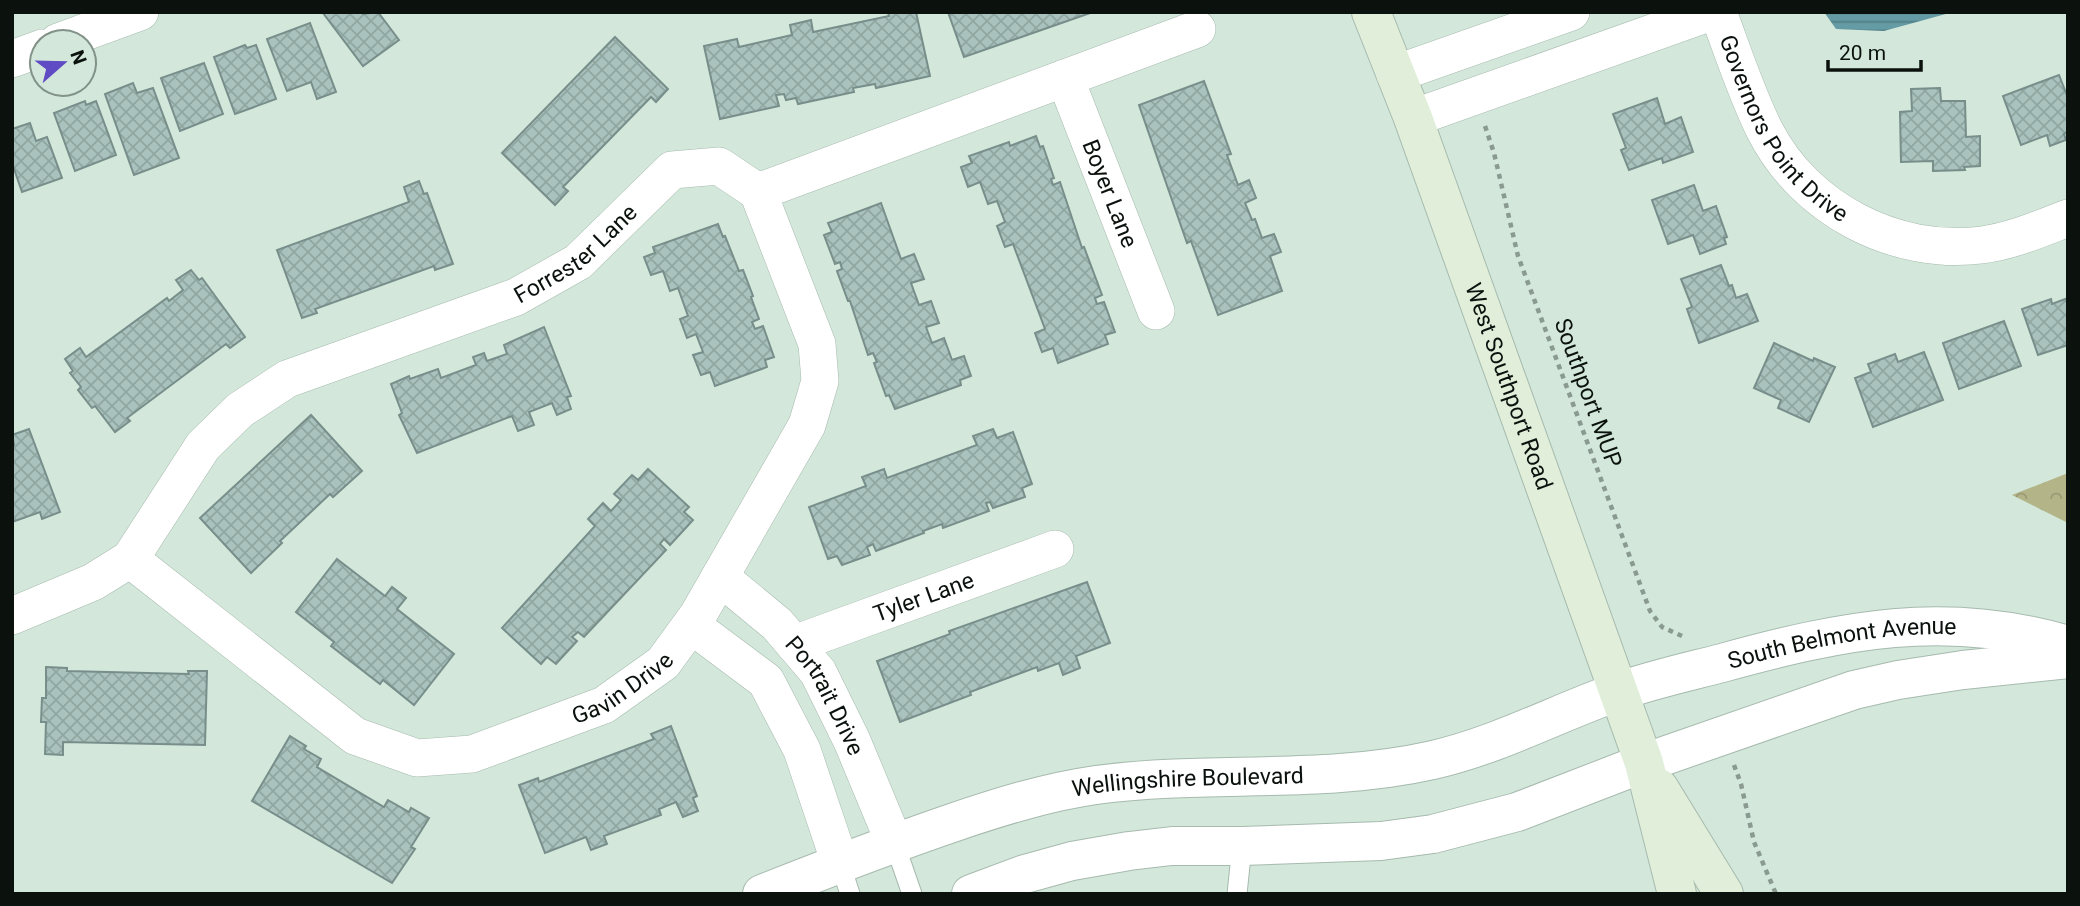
<svg xmlns="http://www.w3.org/2000/svg" width="2080" height="906" font-family="Roboto,sans-serif">
<defs>
<pattern id="forest-crowns" width="20" height="18" patternUnits="userSpaceOnUse" patternTransform="scale(1.75)"><rect width="20" height="18" fill="#b3b488"/><path d="M2 6a3 3 0 1 1 6 0M12 15a3 3 0 1 1 6 0" fill="none" stroke="#999a74"/></pattern>
<pattern id="water-rules" width="6" height="5" patternUnits="userSpaceOnUse" patternTransform="scale(1.75)"><rect width="6" height="5" fill="#649ba5"/><path d="M0 2.5h6" fill="none" stroke="#517d85"/></pattern>
<pattern id="building-cross-hatch" width="8" height="8" patternUnits="userSpaceOnUse" patternTransform="scale(1.75)"><rect width="8" height="8" fill="#a9c2bd"/><path d="M0 0l8 8M0 8l8-8" fill="none" stroke="#90a6a1"/></pattern>
</defs>
<rect width="100%" height="100%" fill="#d3e8db"/>
<polygon fill="url(#forest-crowns)" points="2068,473 2068,523 2012,495"/>
<polygon fill="url(#water-rules)" points="1824,12 1953,12 1884,31 1836,29"/>
<g fill="url(#building-cross-hatch)" stroke="#778e8a" stroke-width="2">
<polygon points="362,12 363,14 378,12 399,40 363,66 323,13"/>
<polygon points="888,12 916,12 930,76 876,88 875,84 853,88 854,92 798,104 796,98 786,100 784,94 776,95 779,106 720,119 704,46 737,39 739,47 792,35 790,25 811,20 813,32 889,16"/>
<polygon points="948,12 1093,12 964,57"/>
<polygon points="310,23 336,92 317,99 311,82 287,91 267,39"/>
<polygon points="615,37 668,89 656,102 651,97 563,187 568,191 555,205 502,153"/>
<polygon points="245,45 247,48 256,45 276,99 235,114 214,57"/>
<polygon points="204,63 223,114 180,131 161,78"/>
<polygon points="2059,75 2068,98 2068,132 2064,134 2066,140 2050,146 2047,135 2021,145 2003,96"/>
<polygon points="1204,81 1231,154 1227,155 1238,185 1249,180 1256,198 1245,203 1252,220 1255,219 1262,238 1274,234 1281,252 1270,256 1282,291 1218,315 1191,241 1187,243 1139,105"/>
<polygon points="133,83 137,93 153,88 179,158 134,175 105,94"/>
<polygon points="1940,88 1941,101 1965,101 1966,137 1980,136 1980,166 1964,167 1965,170 1933,171 1933,161 1901,162 1900,112 1912,111 1911,89"/>
<polygon points="1657,98 1665,124 1681,117 1693,152 1663,163 1662,158 1629,170 1621,150 1626,148 1613,114"/>
<polygon points="85,101 86,105 96,101 116,155 75,171 54,113"/>
<polygon points="30,123 36,141 47,137 62,178 22,192 12,163 12,129"/>
<polygon points="1036,136 1040,147 1043,146 1054,178 1051,179 1053,185 1060,182 1082,248 1084,247 1102,295 1095,298 1097,304 1104,302 1115,332 1105,335 1108,344 1058,363 1053,348 1042,352 1035,333 1045,329 1013,244 1005,247 997,226 1005,222 997,201 988,204 980,182 968,187 961,167 972,163 969,156 1009,142 1010,146"/>
<polygon points="419,181 424,194 427,193 453,264 435,270 434,266 315,309 317,313 302,318 277,250 409,202 404,187"/>
<polygon points="1694,185 1703,211 1716,206 1727,237 1724,238 1726,244 1700,254 1693,235 1668,244 1652,200"/>
<polygon points="881,203 901,259 914,254 924,279 911,283 919,305 931,301 939,323 926,327 932,343 944,338 952,360 964,356 971,376 960,380 961,385 895,409 889,395 886,396 874,363 877,362 873,353 868,355 850,301 848,301 837,271 842,269 840,262 835,264 824,235 832,232 828,223"/>
<polygon points="718,224 723,237 725,236 739,271 743,270 753,296 751,297 759,319 752,322 755,329 763,326 774,357 765,360 767,367 715,386 710,372 701,375 693,355 703,352 696,334 687,338 680,319 688,316 678,288 670,291 663,271 651,275 644,257 655,253 653,247"/>
<polygon points="1721,265 1729,286 1732,285 1736,298 1747,294 1758,321 1699,343 1687,309 1692,307 1681,279"/>
<polygon points="191,270 199,280 202,278 245,337 230,348 226,344 127,418 130,421 115,432 95,406 92,408 78,390 81,387 70,373 73,371 65,359 80,348 86,357 167,298 169,301 183,290 176,280"/>
<polygon points="2068,298 2068,345 2038,355 2022,309 2051,299 2052,304"/>
<polygon points="2004,321 2021,366 1959,389 1943,343"/>
<polygon points="544,327 571,396 567,397 571,409 557,415 552,403 529,412 534,425 518,431 512,416 417,453 399,415 402,413 391,384 409,376 410,379 438,369 441,378 476,365 473,357 484,353 487,361 507,354 504,345"/>
<polygon points="1774,343 1813,361 1814,358 1835,367 1809,422 1778,408 1781,400 1754,388"/>
<polygon points="1924,352 1943,400 1873,427 1855,378 1871,372 1868,364 1895,354 1898,362"/>
<polygon points="311,415 362,471 333,497 330,494 280,541 282,543 251,573 200,518"/>
<polygon points="29,429 60,512 42,519 40,512 12,522 12,446 14,445 12,435"/>
<polygon points="993,429 997,438 1013,432 1032,484 1022,488 1025,497 993,508 990,502 986,503 989,511 943,528 942,524 923,531 924,533 876,551 873,544 867,547 870,555 842,565 837,556 828,559 809,507 866,486 862,477 884,469 887,478 977,445 973,436"/>
<polygon points="648,469 689,507 684,512 693,520 670,545 664,539 660,544 666,550 584,637 578,632 572,637 577,641 556,664 547,657 541,664 502,628 595,526 588,519 603,503 611,511 621,500 614,494 632,475 638,480"/>
<polygon points="337,559 385,596 392,587 406,598 397,609 454,654 414,705 383,680 380,684 331,646 334,642 296,612"/>
<polygon points="1087,582 1110,643 1076,656 1080,668 1063,675 1059,663 1038,671 1037,667 970,692 971,695 900,722 877,661 950,634 949,631"/>
<polygon points="46,667 67,668 67,671 189,674 188,671 207,671 205,745 63,742 63,755 45,754 46,722 41,722 42,698 46,698"/>
<polygon points="671,726 697,796 693,798 698,811 683,817 676,802 659,809 661,815 604,836 607,844 591,850 586,837 545,853 519,785 538,778 539,782 654,739 651,734"/>
<polygon points="290,736 306,746 304,749 321,759 317,767 384,807 388,800 409,812 411,808 429,818 411,847 415,849 392,883 252,801"/>
</g>
<g fill="none" stroke-linecap="round" stroke-linejoin="round">
<defs>
<g id="service">
<polyline points="894,842 912,894"/>
<polyline points="840,863 850,894"/>
<polyline points="1237,894 1242,846"/>
</g>
<g id="minor">
<path id="s1" d="M 1718,12 C 1733,52 1746,93 1765,131 C 1805,209 1895,256 1982,245 C 2012,241 2039,229 2068,218"/>
<polyline points="58,42 140,12"/>
<polyline points="12,59 42,48"/>
<polyline points="1395,74 1571,12"/>
<path id="s2" d="M 1065,78 L 1156,311"/>
<polyline points="1413,118 1711,12"/>
<polyline points="758,192 1197,29"/>
<path id="s3" d="M 130,559 L 355,736 L 417,758 L 472,754 L 604,705 L 663,663 L 698,615 L 807,425 L 820,381 L 817,344 L 758,192"/>
<path id="s4" d="M 720,577 L 777,624 L 818,672 L 852,741 L 894,842"/>
<path id="s5" d="M 12,616 L 93,582 L 130,559 L 203,446 L 240,410 L 287,379 L 516,297 L 578,262 L 672,170 L 719,166 L 758,192"/>
<polyline points="691,625 766,681 802,750 840,863"/>
<path id="s6" d="M 794,644 L 1055,549"/>
</g>
<g id="tertiary">
<path id="s7" d="M 762,894 C 825,869 888,845 952,823 C 999,807 1047,792 1096,785 C 1208,770 1322,785 1433,760 C 1498,745 1555,714 1617,692 C 1651,680 1687,672 1722,663 C 1842,630 1945,609 2068,645"/>
<polyline points="971,894 1025,874 1072,861 1129,851 1172,846 1242,846 1381,841 1433,834 1517,812 1644,763 1854,690 1898,680 1963,670 2068,659"/>
</g>
<g id="secondary">
<path id="s8" d="M 1371,12 L 1413,118 L 1644,763 L 1677,894"/>
<polyline points="1659,788 1724,894"/>
</g>
</defs>
<use href="#service" stroke="#a6baae" stroke-width="21"/>
<use href="#minor" stroke="#a6baae" stroke-width="38"/>
<use href="#tertiary" stroke="#a6baae" stroke-width="40"/>
<use href="#secondary" stroke="#a6baae" stroke-width="40"/>
<g stroke="#8a9a90" stroke-width="4.5" stroke-dasharray="5 5" stroke-linecap="butt">
<polyline points="1485,126 1494,153 1518,256 1650,611 1662,627 1682,636"/>
<polyline points="1734,765 1741,784 1754,842 1776,894"/>
</g>
<use href="#service" stroke="#fff" stroke-width="19"/>
<use href="#minor" stroke="#fff" stroke-width="37"/>
<use href="#tertiary" stroke="#fff" stroke-width="38"/>
<use href="#secondary" stroke="#e1eeda" stroke-width="38"/>
</g>
<g text-anchor="middle" dominant-baseline="central" stroke-width="5" stroke-linejoin="round" paint-order="stroke">
<g font-size="23" fill="#0b120e" stroke="#d3e8db">
<text stroke="none"><textPath href="#s1" startOffset="136">Governors Point Drive</textPath></text>
<text stroke="none"><textPath href="#s2" startOffset="124">Boyer Lane</textPath></text>
<text stroke="none"><textPath href="#s5" startOffset="691">Forrester Lane</textPath></text>
<text stroke="none"><textPath href="#s8" startOffset="399">West Southport Road</textPath></text>
<text transform="translate(1588 393) rotate(70)">Southport MUP</text>
<text stroke="none"><textPath href="#s6" startOffset="138">Tyler Lane</textPath></text>
<text stroke="none"><textPath href="#s7" startOffset="1118">South Belmont Avenue</textPath></text>
<text stroke="none"><textPath href="#s3" startOffset="572">Gavin Drive</textPath></text>
<text stroke="none"><textPath href="#s4" startOffset="161">Portrait Drive</textPath></text>
<text stroke="none"><textPath href="#s7" startOffset="444">Wellingshire Boulevard</textPath></text>
</g>
</g>
<rect width="2080" height="906" fill="none" stroke="#0b120e" stroke-width="28"/>
<g transform="translate(63 63) rotate(70)"><circle r="33" fill="#d3e8db" stroke="#839289" stroke-width="2"/>
<path d="M0-5L12 26L0 18L-12 26Z" fill="#5f4cc4"/>
<text y="-10" font-size="19" font-weight="bold" text-anchor="middle" fill="#0b120e">N</text>
</g>
<path d="M1828 60v10h93v-10" fill="none" stroke="#0b120e" stroke-width="3.5"/>
<text x="1839" y="60" font-size="21" fill="#0b120e" stroke="#d3e8db" stroke-width="5" paint-order="stroke">20 m</text>
</svg>
